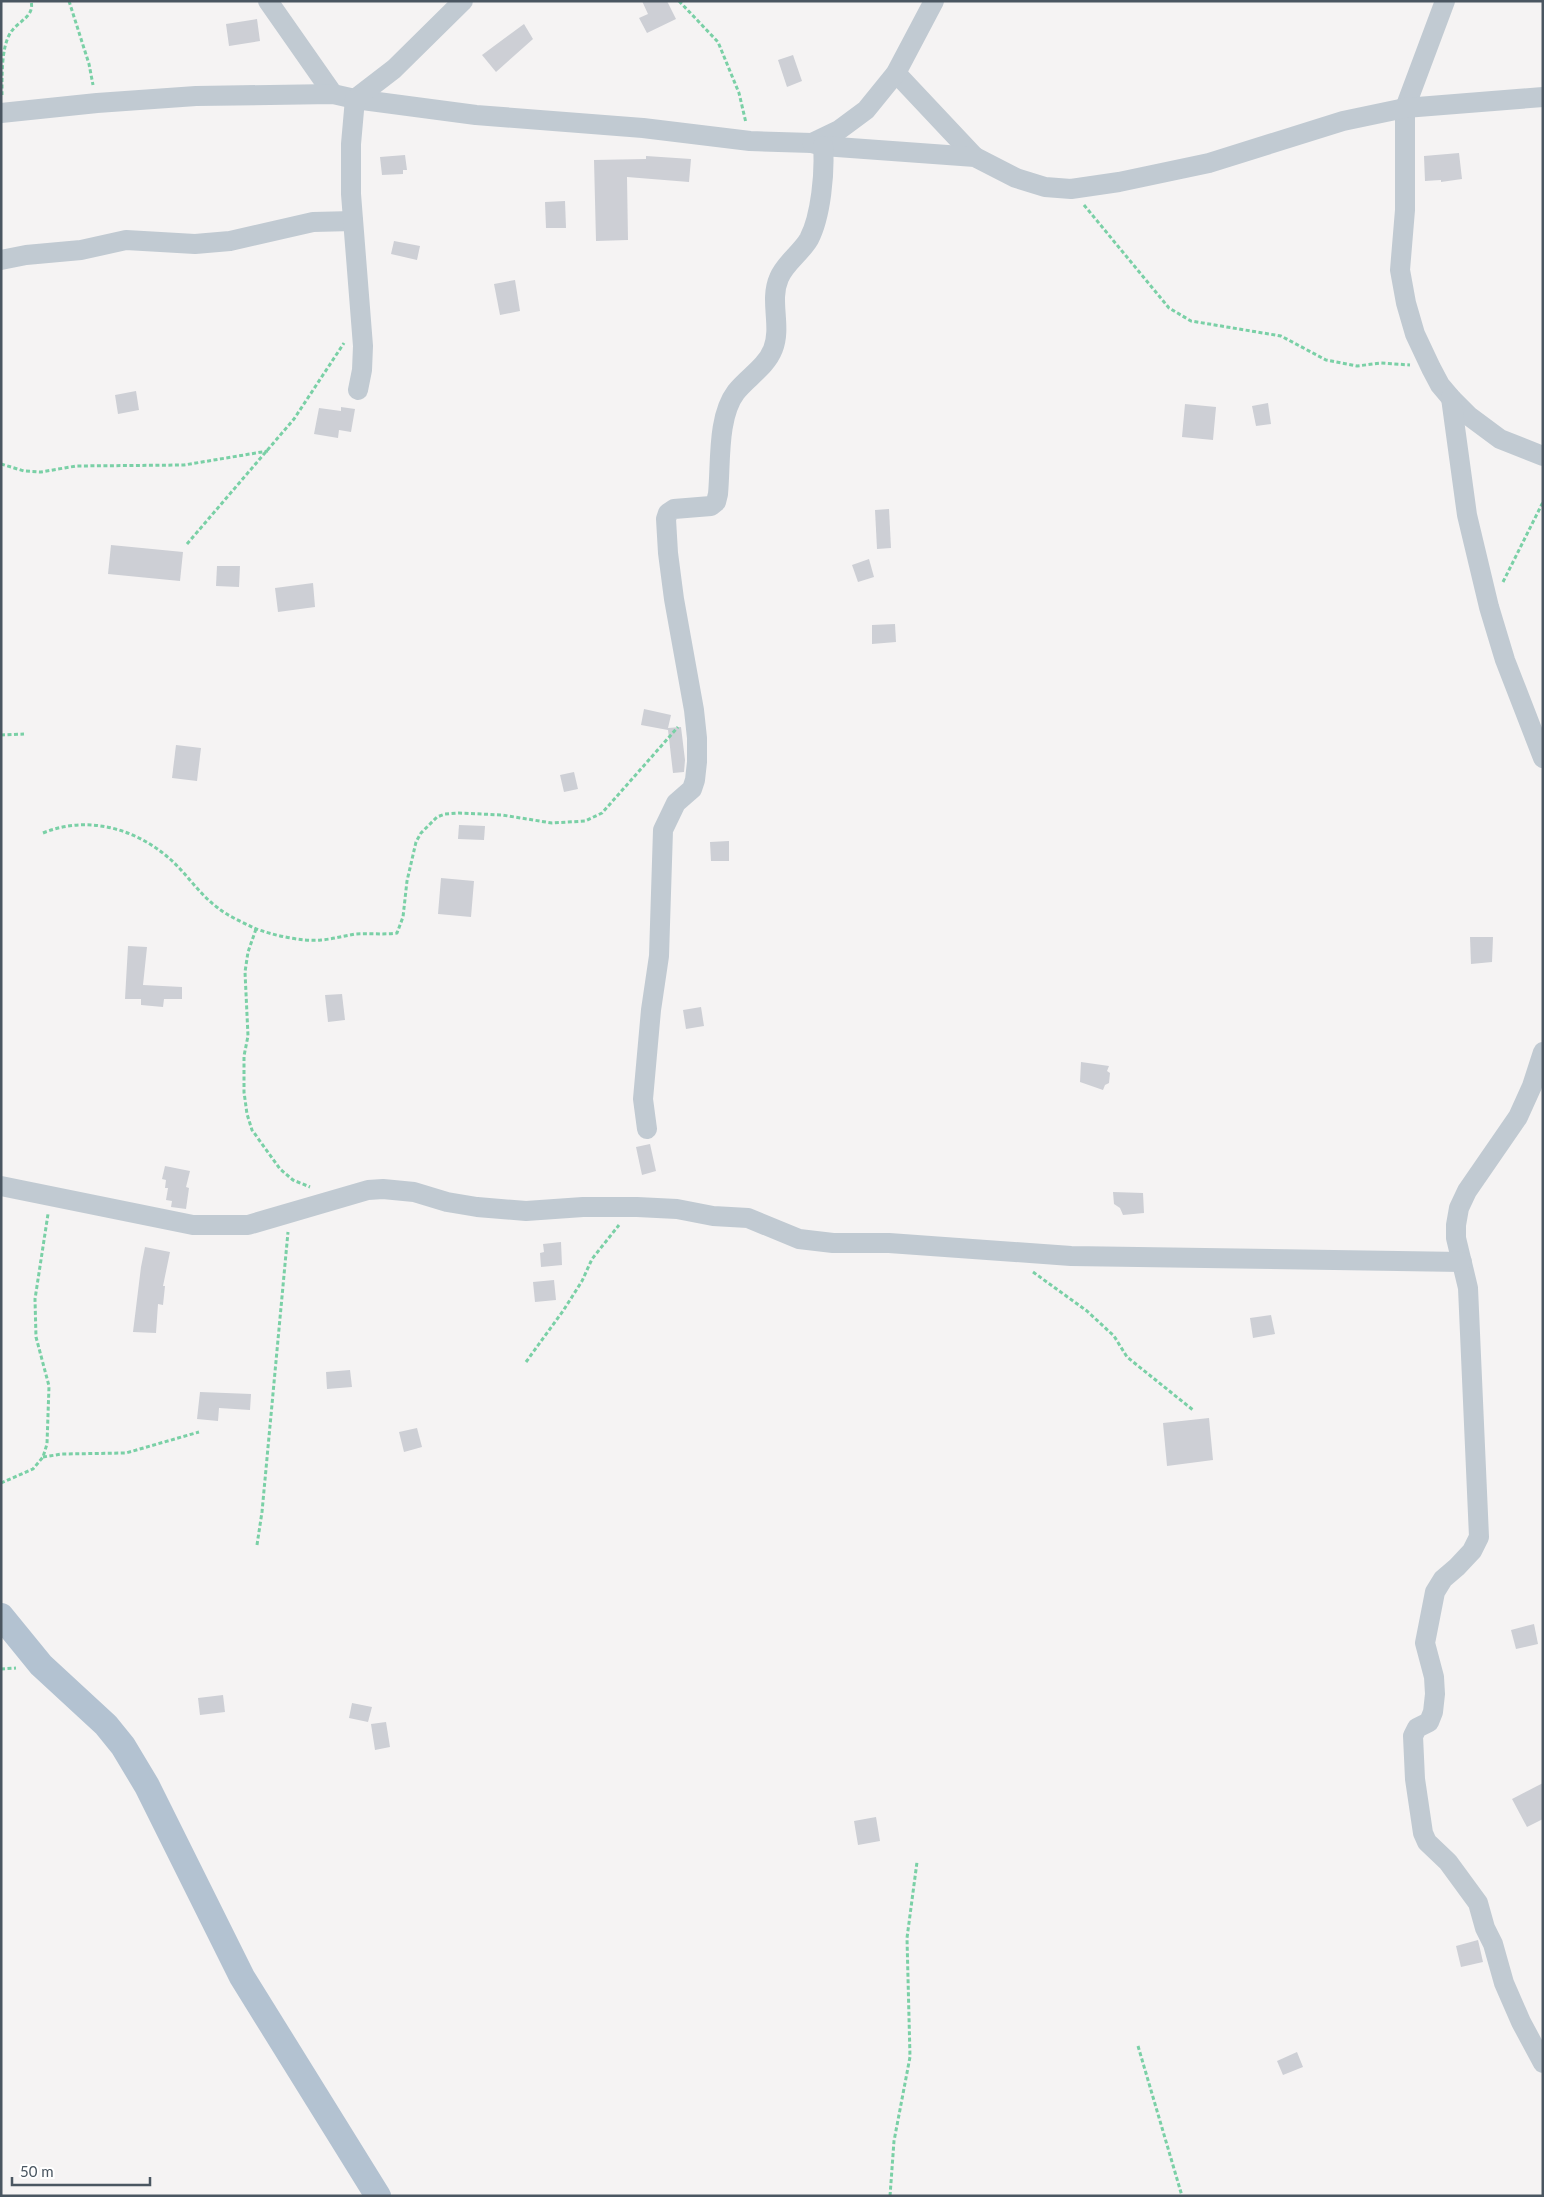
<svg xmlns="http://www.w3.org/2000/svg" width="1544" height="2197" font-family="Lato,sans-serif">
<rect width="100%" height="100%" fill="#f5f3f3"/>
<g fill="#cdcfd5">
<polygon points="642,1 667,1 676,19 647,33 639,18 648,14"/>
<polygon points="257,19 260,41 229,46 226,24"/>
<polygon points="524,24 533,39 496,72 482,55"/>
<polygon points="793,55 802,81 787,87 778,60"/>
<polygon points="1459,153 1462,179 1441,182 1441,180 1425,181 1424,156"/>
<polygon points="405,155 407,170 403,170 403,174 382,175 380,157"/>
<polygon points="646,156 691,159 689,182 627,177 628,240 596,241 594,160 646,159"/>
<polygon points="565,201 566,228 546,228 545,202"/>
<polygon points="394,241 420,246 417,260 391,254"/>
<polygon points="515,280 520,311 500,315 494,284"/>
<polygon points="136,391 139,410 118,414 115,395"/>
<polygon points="1268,403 1271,424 1256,426 1252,406"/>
<polygon points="1185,404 1216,407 1213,440 1182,437"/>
<polygon points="341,407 355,409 351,432 339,430 338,438 314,434 319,408 341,411"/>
<polygon points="889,509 891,548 877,549 875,510"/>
<polygon points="111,545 183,552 180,581 108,574"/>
<polygon points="869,559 874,577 858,582 852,565"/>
<polygon points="217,566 240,566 239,587 216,586"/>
<polygon points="313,583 315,607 278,612 275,588"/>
<polygon points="895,624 896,642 872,644 872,625"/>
<polygon points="644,709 671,715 668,728 681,727 685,760 684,772 673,773 668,730 641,725"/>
<polygon points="176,745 201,748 197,781 172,778"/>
<polygon points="574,772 578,789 564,792 560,775"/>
<polygon points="459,825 485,826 484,840 458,839"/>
<polygon points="729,841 729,861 711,861 710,842"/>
<polygon points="441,878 474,881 471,917 438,914"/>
<polygon points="1470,937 1493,937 1492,962 1471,964"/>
<polygon points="128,946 147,947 143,985 182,987 182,999 164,999 163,1007 141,1005 141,999 125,999"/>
<polygon points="342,994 345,1020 328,1022 325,995"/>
<polygon points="701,1007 704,1026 686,1029 683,1010"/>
<polygon points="1081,1062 1109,1066 1107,1071 1110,1073 1109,1083 1105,1085 1103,1090 1080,1082"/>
<polygon points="650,1144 656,1171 642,1175 636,1147"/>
<polygon points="165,1166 190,1171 186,1187 189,1188 186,1209 171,1207 172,1201 166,1200 168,1188 165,1188 166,1180 162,1179"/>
<polygon points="1113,1192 1143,1193 1144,1213 1123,1215 1120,1208 1114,1204"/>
<polygon points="561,1242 562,1265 541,1267 540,1253 544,1252 543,1244"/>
<polygon points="145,1247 170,1252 163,1286 165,1286 163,1305 158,1304 156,1333 133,1332 141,1267"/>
<polygon points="554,1280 556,1300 535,1302 533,1282"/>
<polygon points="1271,1315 1275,1334 1253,1338 1250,1318"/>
<polygon points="350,1370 352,1387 327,1389 326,1372"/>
<polygon points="200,1392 251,1394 250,1410 219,1408 218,1421 197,1419"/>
<polygon points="1209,1418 1213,1460 1167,1466 1163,1423"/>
<polygon points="417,1428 422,1447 404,1452 399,1432"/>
<polygon points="1534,1624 1538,1644 1516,1649 1511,1630"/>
<polygon points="223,1695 225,1712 200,1715 198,1698"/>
<polygon points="352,1703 372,1707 368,1722 349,1718"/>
<polygon points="386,1722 390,1747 375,1750 371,1724"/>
<polygon points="1543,1783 1543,1819 1527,1827 1512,1799"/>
<polygon points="876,1817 880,1841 858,1845 854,1821"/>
<polygon points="1478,1940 1483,1962 1461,1967 1456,1946"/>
<polygon points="1297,2052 1303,2067 1283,2075 1277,2061"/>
</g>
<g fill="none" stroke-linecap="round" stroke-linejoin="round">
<g stroke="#7ad0a6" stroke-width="3" stroke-dasharray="4 2.5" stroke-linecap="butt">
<polyline points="69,1 89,64 93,85"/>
<polyline points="679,1 718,42 739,93 746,123"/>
<path d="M 2,95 C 2,78 1,46 11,32 C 18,21 35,17 31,1"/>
<polyline points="1084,205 1169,308 1191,321 1281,336 1326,360 1357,366 1381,363 1410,365"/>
<polyline points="1,464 24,471 41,472 76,466 184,465 268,451"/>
<polyline points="187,544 294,419 344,343"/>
<polyline points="1503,582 1543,502"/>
<polyline points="1,735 24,734"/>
<path d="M 43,833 C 87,815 135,828 170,859 C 187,874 199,894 218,908 C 228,916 242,922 254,928 C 271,935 303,942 321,940 C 333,939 344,936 355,934 C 369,933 383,935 397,933 L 403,917 L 407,881 L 416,842 L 421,833 L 437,817 L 445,814 L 459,813 L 502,815 L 552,823 L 585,821 L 602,813 L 678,727"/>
<polyline points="256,929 248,952 245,972 248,1036 244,1056 244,1092 247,1114 252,1130 280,1169 293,1180 310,1187"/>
<polyline points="1033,1272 1087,1311 1114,1336 1127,1357 1193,1410"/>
<polyline points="526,1362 563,1311 582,1281 592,1259 619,1225"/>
<polyline points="43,1457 62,1454 126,1453 199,1432"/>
<polyline points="1,1483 33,1469 43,1457 47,1444 49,1386 36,1337 35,1299 48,1214"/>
<polyline points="257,1545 262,1512 288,1232"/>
<polyline points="1,1669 16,1668"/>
<polyline points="1138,2046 1182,2196"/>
<polyline points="890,2196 894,2141 910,2057 907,1938 917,1862"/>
</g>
<g stroke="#c1cad2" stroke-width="20">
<polyline points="268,1 333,94"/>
<polyline points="1445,1 1405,108 1405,210 1400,270 1406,303 1415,334 1431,368 1440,385 1451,398 1469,416 1500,439 1543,456"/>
<polyline points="896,73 975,157"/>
<polyline points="1,113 97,103 196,96 333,94 355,99 476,115 643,128 750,141 812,143 839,130 866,110 896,73 934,1"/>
<polyline points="812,143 823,146 975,157 1016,178 1045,187 1071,189 1119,182 1209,163 1343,121 1405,108 1543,97"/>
<polyline points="1,260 26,255 81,250 126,240 195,244 230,241 313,222 353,221"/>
<polyline points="358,390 362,370 363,346 351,194 351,144 355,99 394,69 463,1"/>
<polyline points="1451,398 1467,515 1489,607 1505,660 1543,758"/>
<polyline points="1543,1052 1532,1086 1518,1117 1467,1191 1459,1208 1456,1225 1456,1238 1468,1288 1479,1537 1472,1551 1457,1567 1443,1579 1435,1592 1425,1643 1434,1677 1435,1694 1433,1712 1429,1722 1417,1728 1413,1736 1415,1779 1423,1833 1427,1842 1448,1862 1478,1903 1485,1928 1493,1944 1504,1983 1521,2022 1543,2063"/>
<path d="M 647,1129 L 643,1099 L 651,1010 L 659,956 L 663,830 L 676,803 L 692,789 L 695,780 L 697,762 L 697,738 L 694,710 L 674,599 L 668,553 L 666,519 L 668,513 L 674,509 L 711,506 L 716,502 L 718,494 C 721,463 717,417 736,392 C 748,377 766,367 773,349 C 782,326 769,301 779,278 C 785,263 801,253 809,239 C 821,216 825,172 823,146"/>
<polyline points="1,1186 193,1225 248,1225 368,1190 383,1189 414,1192 447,1202 477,1207 526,1211 583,1207 637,1207 677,1209 713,1216 748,1218 799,1239 833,1243 889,1243 1071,1256 1462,1262"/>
</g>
<polyline stroke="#b3c2d1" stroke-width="26" points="1,1616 41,1665 106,1725 123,1746 147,1786 242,1977 378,2196"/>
</g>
<rect width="1544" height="2197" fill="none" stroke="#4a5661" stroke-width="5"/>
<path d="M12 2177v8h138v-8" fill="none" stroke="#4a5661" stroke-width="2.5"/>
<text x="20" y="2177" font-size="15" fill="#4a5661" stroke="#ffffff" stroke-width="4" paint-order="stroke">50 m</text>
</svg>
